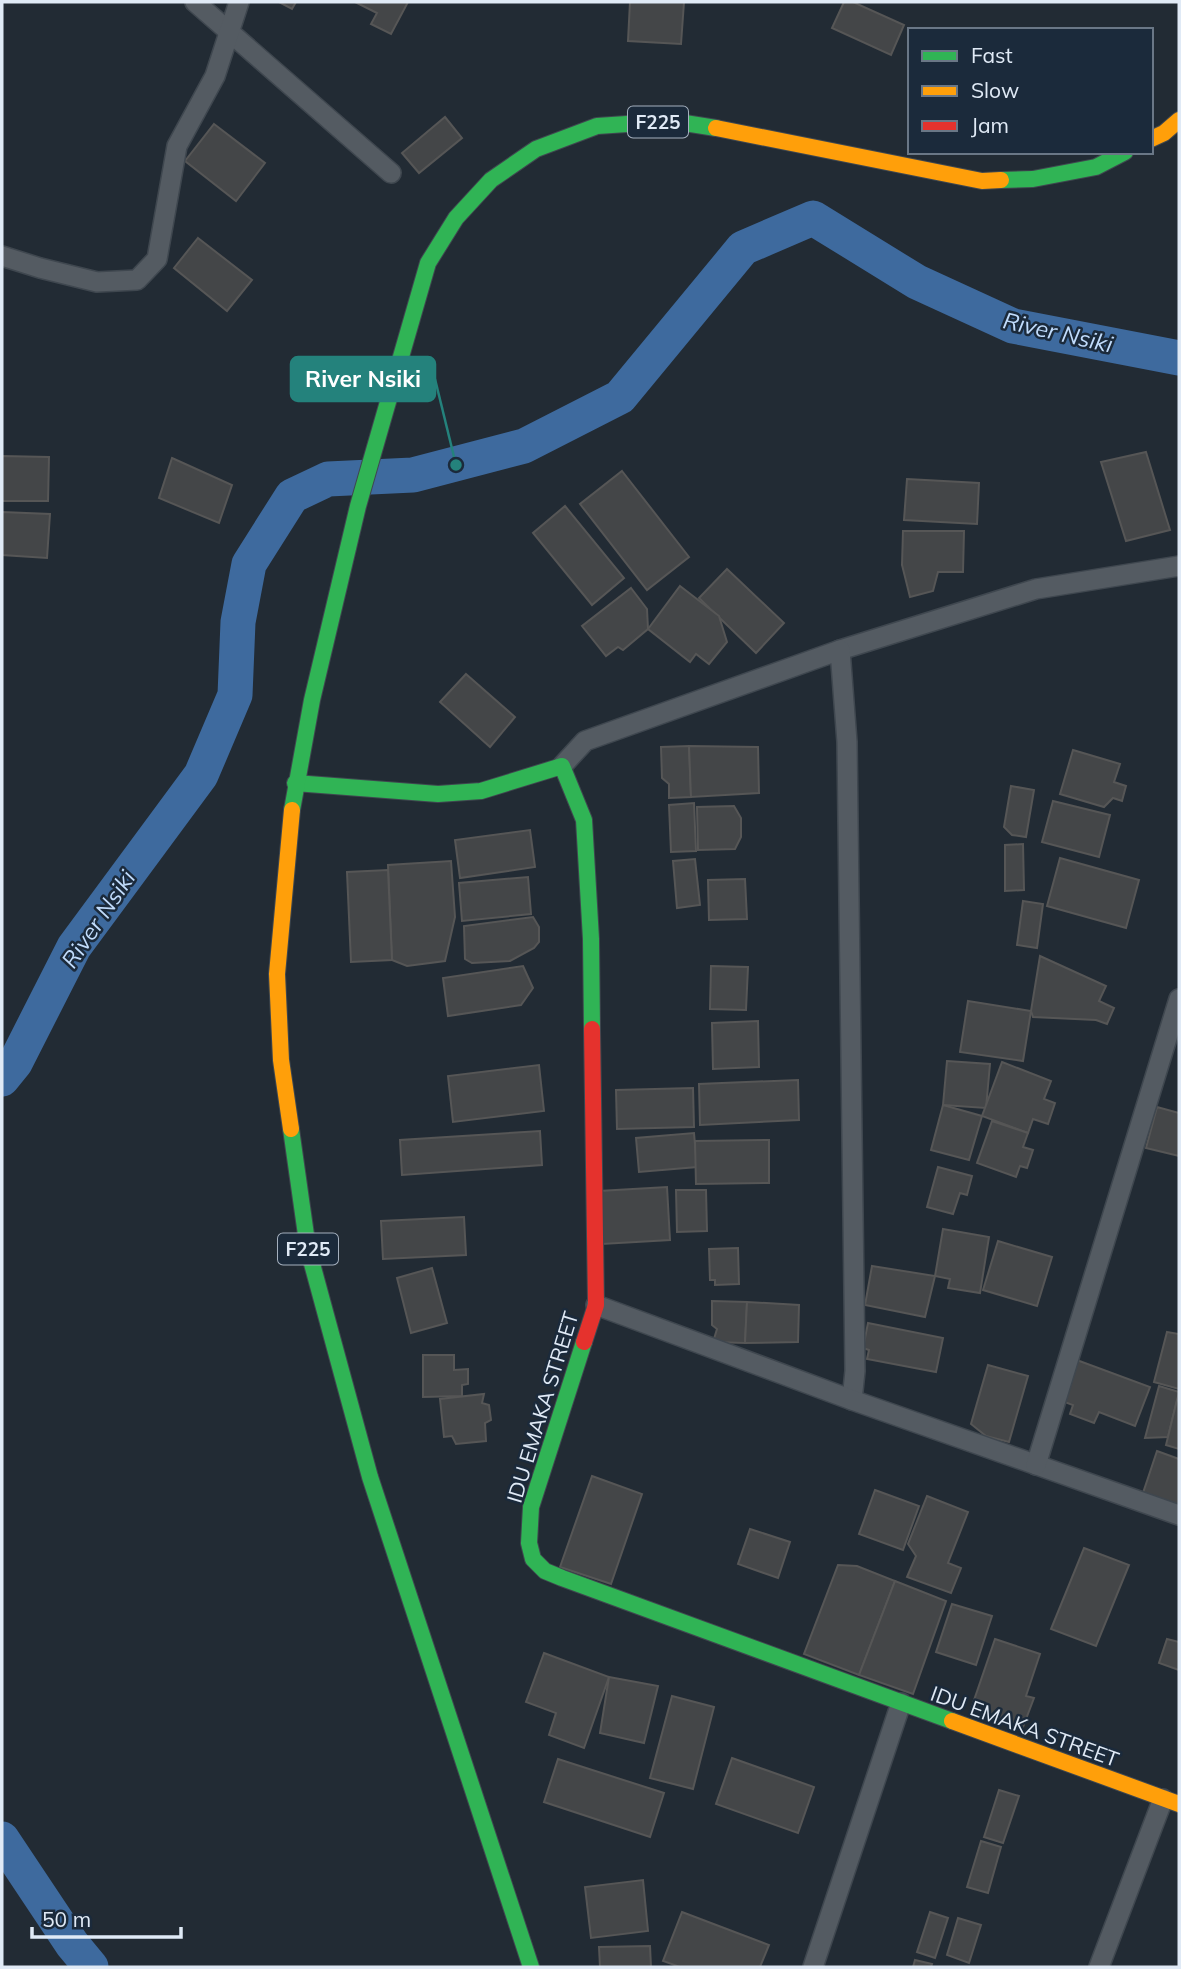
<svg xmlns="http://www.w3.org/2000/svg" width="1181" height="1969" font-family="Mulish,sans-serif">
<rect width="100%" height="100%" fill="#222b34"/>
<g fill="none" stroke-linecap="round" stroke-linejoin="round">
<g stroke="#3e6a9e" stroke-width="35">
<polyline points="2,1079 15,1063 74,947 201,775 235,695 238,622 249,564 292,496 328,479 413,475 524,446 620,397 743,248 813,218 917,282 1013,326 1179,358"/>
<polyline points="2,1839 72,1944 91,1967"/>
</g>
</g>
<g fill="#444648" stroke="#565656" stroke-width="2">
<polygon points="279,2 296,2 292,9"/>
<polygon points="355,2 408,2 391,34 371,24 377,13"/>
<polygon points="630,2 684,2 681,44 628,41"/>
<polygon points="844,2 853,2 904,25 891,55 832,28"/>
<polygon points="445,117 462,138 419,173 402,153"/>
<polygon points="214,124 265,163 236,201 185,161"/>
<polygon points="198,238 252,280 227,311 174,268"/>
<polygon points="1146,452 1170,530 1126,541 1101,462"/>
<polygon points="2,456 49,457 48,501 2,501"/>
<polygon points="172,458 232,485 219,523 159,498"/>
<polygon points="622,471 689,557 647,590 580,504"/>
<polygon points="907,479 979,483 977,524 904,520"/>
<polygon points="565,506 624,578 592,605 533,533"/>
<polygon points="2,512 50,514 47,558 2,555"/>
<polygon points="903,531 964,531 963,572 938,572 933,591 910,597 902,565"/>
<polygon points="727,569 784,623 756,653 699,598"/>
<polygon points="680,586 719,616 727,642 709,664 696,654 690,662 648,629"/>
<polygon points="631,588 647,609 648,629 623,650 618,647 606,656 582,626"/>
<polygon points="466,674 515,717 490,747 440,702"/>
<polygon points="689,746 691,797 669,798 669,784 662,778 661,747"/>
<polygon points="689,746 758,747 759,793 691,797"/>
<polygon points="1073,750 1120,764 1114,782 1126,786 1122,801 1113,798 1104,807 1060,794"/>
<polygon points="1011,786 1034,790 1026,837 1012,835 1004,827"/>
<polygon points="1053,801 1110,815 1099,857 1042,842"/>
<polygon points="694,803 696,851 671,852 669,805"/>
<polygon points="734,806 741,818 741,837 735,849 698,850 697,807"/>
<polygon points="530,830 535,867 460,878 455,840"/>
<polygon points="1023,844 1024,890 1005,891 1005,845"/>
<polygon points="1060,858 1139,880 1126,928 1047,906"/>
<polygon points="695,859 700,905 677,908 673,861"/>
<polygon points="451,861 455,917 445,961 407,966 392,960 388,865"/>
<polygon points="388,870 392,960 351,962 347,872"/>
<polygon points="528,877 531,914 462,921 459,883"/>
<polygon points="745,879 747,919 709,920 708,880"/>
<polygon points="1023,901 1043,904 1037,948 1017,945"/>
<polygon points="533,917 539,927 539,942 534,948 510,961 472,963 465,959 464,926"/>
<polygon points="1040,956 1106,986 1099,1001 1114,1008 1107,1024 1096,1020 1033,1017 1031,1011"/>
<polygon points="523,966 533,988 521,1005 448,1016 443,978"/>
<polygon points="711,966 748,967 746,1010 710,1009"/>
<polygon points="968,1001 1031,1011 1023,1061 960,1052"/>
<polygon points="758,1021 759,1067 713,1069 712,1023"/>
<polygon points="947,1061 990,1064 986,1108 943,1105"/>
<polygon points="1002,1062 1051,1081 1044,1099 1055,1103 1048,1124 1033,1119 1028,1133 982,1116"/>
<polygon points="539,1065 544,1111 453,1122 448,1076"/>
<polygon points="798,1080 799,1120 700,1125 699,1084"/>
<polygon points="693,1088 694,1127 617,1129 616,1090"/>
<polygon points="943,1105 982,1116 969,1160 931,1150"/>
<polygon points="1157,1107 1179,1113 1179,1156 1146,1148"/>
<polygon points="992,1121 1028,1133 1023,1147 1033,1150 1027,1168 1020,1166 1016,1177 977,1163"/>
<polygon points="540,1131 542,1165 402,1175 400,1140"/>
<polygon points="694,1133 697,1167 639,1172 636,1138"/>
<polygon points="769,1140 769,1183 696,1184 695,1141"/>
<polygon points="938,1167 972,1176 967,1195 960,1193 953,1214 927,1207"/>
<polygon points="667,1187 670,1240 602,1244 599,1191"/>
<polygon points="676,1190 706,1190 707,1231 677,1232"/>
<polygon points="464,1217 466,1255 383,1259 381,1221"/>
<polygon points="943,1229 989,1237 980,1293 948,1288 950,1279 935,1276"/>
<polygon points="998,1241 1052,1257 1037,1306 983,1290"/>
<polygon points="738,1248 739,1284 715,1285 715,1280 710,1280 709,1249"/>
<polygon points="872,1266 935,1276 925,1317 865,1305"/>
<polygon points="432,1268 447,1323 411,1333 397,1278"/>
<polygon points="712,1301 747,1302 745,1343 713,1342 717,1329 712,1325"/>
<polygon points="747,1302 799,1305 798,1342 745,1343"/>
<polygon points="868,1323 943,1338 936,1372 867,1359 869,1350 863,1348"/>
<polygon points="1167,1332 1179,1334 1179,1389 1154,1382"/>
<polygon points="423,1355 454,1355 454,1370 468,1369 468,1384 462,1385 462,1396 423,1397"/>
<polygon points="1074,1359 1150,1387 1135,1426 1099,1412 1094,1423 1070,1414 1073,1405 1059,1400"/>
<polygon points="988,1365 1028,1376 1009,1442 986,1436 971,1424"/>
<polygon points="1159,1386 1179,1392 1168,1437 1145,1438"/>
<polygon points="484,1394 482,1403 489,1405 491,1420 485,1423 486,1441 456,1444 452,1436 444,1437 440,1399"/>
<polygon points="1177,1400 1179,1401 1179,1449 1166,1445"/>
<polygon points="1157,1451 1179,1459 1179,1509 1142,1496"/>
<polygon points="592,1476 642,1494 611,1584 560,1567"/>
<polygon points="875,1490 919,1506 903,1550 859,1534"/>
<polygon points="927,1496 968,1512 948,1563 961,1568 951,1593 907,1577 916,1556 908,1544"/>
<polygon points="750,1529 790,1542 778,1578 738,1564"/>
<polygon points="1084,1548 1129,1565 1096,1646 1051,1629"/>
<polygon points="838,1565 857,1566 895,1581 859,1675 804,1654"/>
<polygon points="895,1581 946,1601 913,1694 859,1675"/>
<polygon points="952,1604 992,1616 976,1665 936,1652"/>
<polygon points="995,1639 1040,1654 1026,1696 1034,1698 1023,1727 971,1709"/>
<polygon points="1167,1639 1179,1642 1179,1670 1159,1663"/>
<polygon points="544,1653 609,1677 584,1748 549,1735 556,1713 526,1702"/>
<polygon points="609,1677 658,1686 644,1743 600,1733"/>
<polygon points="672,1696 714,1707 693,1789 650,1778"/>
<polygon points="732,1758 814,1787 798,1833 716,1804"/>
<polygon points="558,1759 664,1793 650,1837 544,1802"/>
<polygon points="999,1790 1019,1796 1003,1843 984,1837"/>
<polygon points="981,1841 1001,1847 988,1893 967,1887"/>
<polygon points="643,1880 648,1931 591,1938 585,1887"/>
<polygon points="682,1912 769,1945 760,1967 680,1967 663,1961"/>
<polygon points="930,1912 948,1918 935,1958 917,1952"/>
<polygon points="958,1918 981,1925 969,1963 947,1955"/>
<polygon points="650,1946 651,1967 600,1967 599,1947"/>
<polygon points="915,1960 932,1964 931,1967 913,1967"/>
</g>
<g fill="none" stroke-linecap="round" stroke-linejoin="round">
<defs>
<g id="street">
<polyline points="195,2 391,173"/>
<polyline points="2,256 40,268 97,282 137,280 157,259 177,146 215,76 239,2"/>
<polyline points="840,650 1036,589 1179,566"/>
<polyline points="562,766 585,741 840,650 847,742 855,1371 852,1400"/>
<polyline points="596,1305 852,1400 1179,1515"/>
<polyline points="1036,1465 1179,999"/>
<polyline points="813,1967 901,1703"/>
<polyline points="1099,1967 1163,1799"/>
</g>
<g id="fast">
<polyline points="1001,180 1033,179 1096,167 1125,152"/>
<polyline points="295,783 438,794 481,791 562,766 584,820 591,939 592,1029"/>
<polyline points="292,810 312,700 358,506 428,263 456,218 491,180 536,149 597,126 672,121 716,128"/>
<polyline points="291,1129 308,1249 370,1477 531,1967"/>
<polyline points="584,1342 531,1507 529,1543 533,1559 545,1571 562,1578 952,1721"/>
</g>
<g id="slow">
<polyline points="716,128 982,181 1001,180"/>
<polyline points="1151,139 1164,133 1179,120"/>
<polyline points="291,1129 281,1060 277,974 292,810"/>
<polyline points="952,1721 1179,1804"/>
</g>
<polyline id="jam" points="584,1342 596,1305 592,1029"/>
</defs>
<use href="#street" stroke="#3f474f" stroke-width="22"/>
<use href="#fast" stroke="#3f474f" stroke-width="18"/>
<use href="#slow" stroke="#3f474f" stroke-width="18"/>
<use href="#jam" stroke="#3f474f" stroke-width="18"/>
<use href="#street" stroke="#545b62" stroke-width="19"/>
<use href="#fast" stroke="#30b455" stroke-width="16"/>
<use href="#slow" stroke="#ff9f0a" stroke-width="16"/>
<use href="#jam" stroke="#e5322d" stroke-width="16"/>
</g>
<g text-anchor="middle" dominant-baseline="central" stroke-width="5" stroke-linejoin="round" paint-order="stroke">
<g fill="#1b2a3b" stroke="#a5b0be" stroke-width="2">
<rect x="628" y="106.5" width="60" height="31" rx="5"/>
<rect x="278" y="1233.5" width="60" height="31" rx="5"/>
</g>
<g font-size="19" font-weight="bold" fill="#e0eaf6">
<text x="658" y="122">F225</text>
<text x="308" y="1249">F225</text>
</g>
<g font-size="21" fill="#e0eaf6" stroke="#1b2a3b">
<text transform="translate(542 1407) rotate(-73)">IDU EMAKA STREET</text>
<text transform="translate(1025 1726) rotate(20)">IDU EMAKA STREET</text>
</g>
<g font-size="23" font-style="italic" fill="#c1dcfc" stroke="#1b2a3b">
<text transform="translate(1058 332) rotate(13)">River Nsiki</text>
<text transform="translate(98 919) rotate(-56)">River Nsiki</text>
</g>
</g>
<path fill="none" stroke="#24827c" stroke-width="2.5" d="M456 465L435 379"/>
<circle fill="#24827c" stroke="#1b2a3b" stroke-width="2.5" cx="456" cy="465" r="7"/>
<rect fill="#24827c" stroke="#24827c" stroke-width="2.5" x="291" y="357" width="144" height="44" rx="7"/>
<g font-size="23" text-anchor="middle" font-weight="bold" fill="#fff">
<text x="363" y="387">River Nsiki</text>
</g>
<rect width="1181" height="1969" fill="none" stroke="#e0eaf6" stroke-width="7"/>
<rect x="908" y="28" width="245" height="126" fill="#1b2a3b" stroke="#6a7786" stroke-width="2"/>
<rect x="922" y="51" width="35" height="10" fill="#30b455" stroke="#6a7786" stroke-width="2"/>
<text x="971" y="63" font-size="21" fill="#e0eaf6">Fast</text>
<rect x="922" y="86" width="35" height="10" fill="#ff9f0a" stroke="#6a7786" stroke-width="2"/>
<text x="971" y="98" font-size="21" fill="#e0eaf6">Slow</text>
<rect x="922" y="121" width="35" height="10" fill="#e5322d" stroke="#6a7786" stroke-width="2"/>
<text x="971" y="133" font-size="21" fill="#e0eaf6">Jam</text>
<path d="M32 1927v10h149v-10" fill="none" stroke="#e0eaf6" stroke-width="3.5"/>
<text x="42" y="1927" font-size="21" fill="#e0eaf6" stroke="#1b2a3b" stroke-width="5" paint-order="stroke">50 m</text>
</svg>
